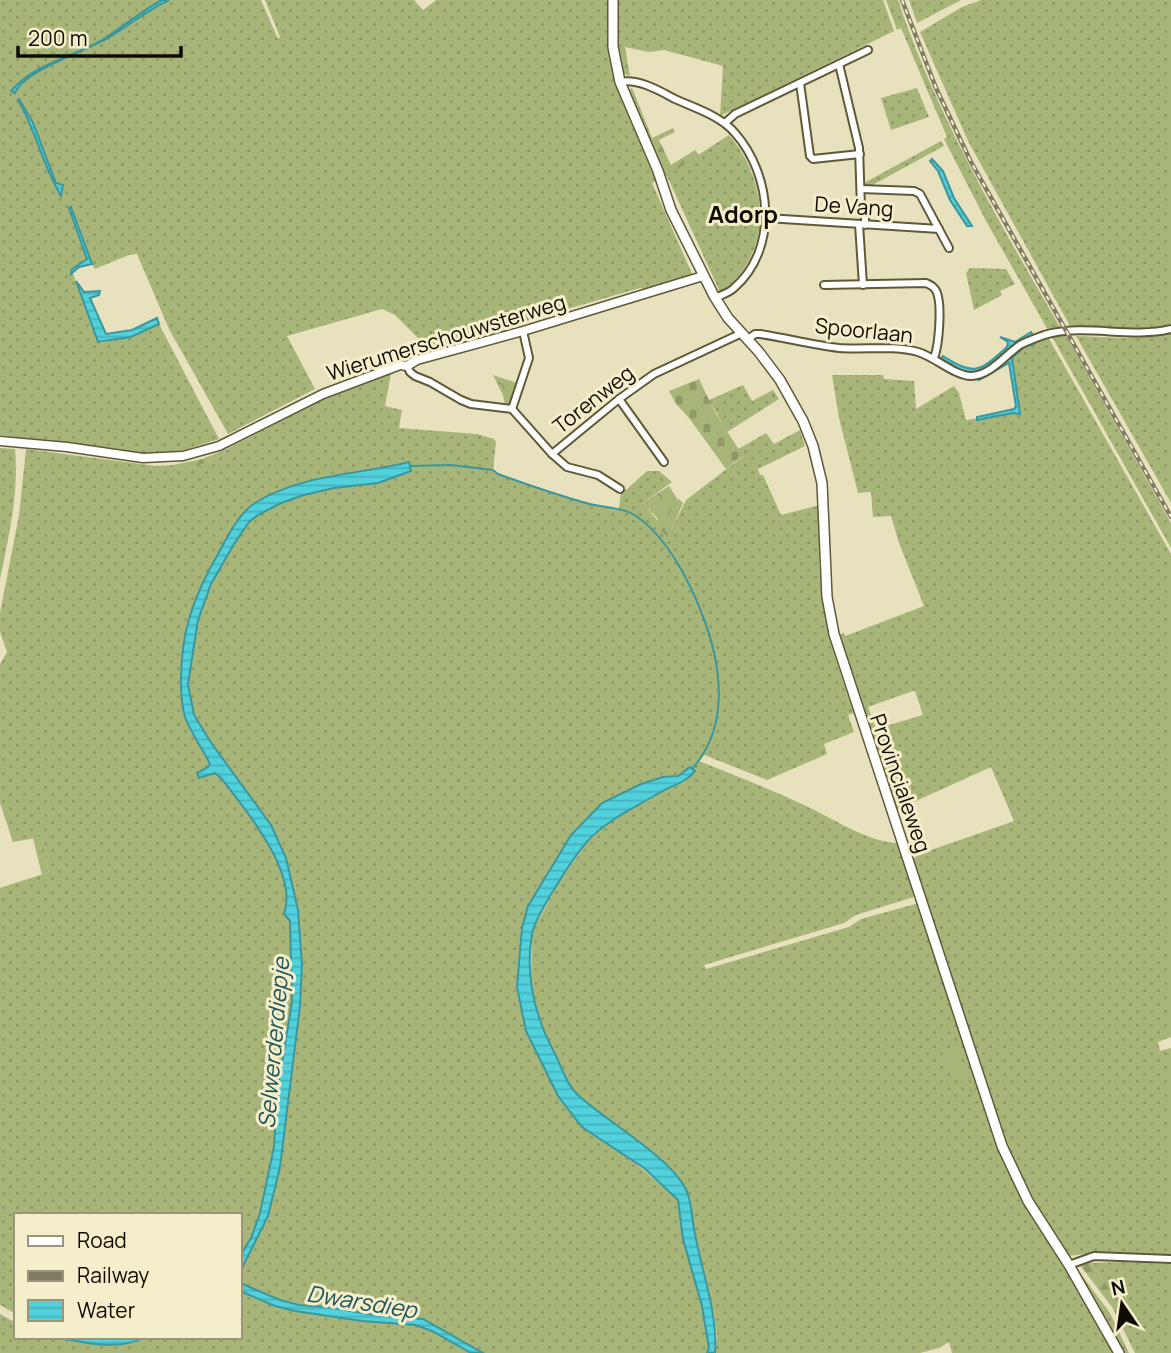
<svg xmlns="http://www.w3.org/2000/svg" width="1171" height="1353" font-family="Manrope,sans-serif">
<defs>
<pattern id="grass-dots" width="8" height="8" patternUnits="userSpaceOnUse" patternTransform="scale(1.75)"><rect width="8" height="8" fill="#a8b579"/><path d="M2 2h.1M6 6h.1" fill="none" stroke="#8f9a67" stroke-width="1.8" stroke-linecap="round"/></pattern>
<pattern id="forest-firs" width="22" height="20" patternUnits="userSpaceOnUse" patternTransform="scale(1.75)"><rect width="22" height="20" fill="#a8b579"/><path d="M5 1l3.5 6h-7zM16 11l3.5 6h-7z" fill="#8f9a67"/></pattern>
<pattern id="cemetery-stones" width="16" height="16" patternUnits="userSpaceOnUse" patternTransform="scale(1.75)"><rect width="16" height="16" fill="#a8b579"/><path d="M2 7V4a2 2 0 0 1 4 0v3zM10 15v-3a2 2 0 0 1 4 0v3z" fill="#8f9a67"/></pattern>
<pattern id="park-crowns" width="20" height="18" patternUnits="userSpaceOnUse" patternTransform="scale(1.75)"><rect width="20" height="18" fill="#a8b579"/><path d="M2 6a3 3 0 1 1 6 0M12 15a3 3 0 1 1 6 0" fill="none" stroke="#8f9a67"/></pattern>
<pattern id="water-rules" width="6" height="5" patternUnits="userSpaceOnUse" patternTransform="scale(1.75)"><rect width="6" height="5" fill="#50d1dc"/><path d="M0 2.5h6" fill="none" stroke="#45b2bb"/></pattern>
</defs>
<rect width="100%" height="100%" fill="#e7e1bd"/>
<g fill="url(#grass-dots)" fill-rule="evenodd">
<path d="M 0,0 L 261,0 L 278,39 L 280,37 L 265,0 L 414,0 L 423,10 L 436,0 L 609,0 C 604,71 629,117 657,180 L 652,183 L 693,276 L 650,290 L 640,288 L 429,349 L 395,315 L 382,309 L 287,336 L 315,389 L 228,434 L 169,329 L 137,254 L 129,255 L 95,269 L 89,260 L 72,271 L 97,339 L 101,343 L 120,339 L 159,324 L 219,439 L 175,453 L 151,454 L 0,435 Z"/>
<polygon points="617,0 883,0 894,31 720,116 723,66 664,50 649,52 625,47 630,76 622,73 617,37"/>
<path d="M 886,0 L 898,0 C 937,116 999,222 1060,327 L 1049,332 L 986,221 L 944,139 L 947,137 L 901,28 L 897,30 Z"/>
<polygon points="909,0 961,0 917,23"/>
<polygon points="981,0 1171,0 1171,326 1116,330 1070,326 968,141 920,32 962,7"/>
<path d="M 632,88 L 667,175 L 729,135 C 761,172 772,229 743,270 C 736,279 731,287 720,292 L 667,176 L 664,177 L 626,91 Z"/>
<polygon points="917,88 929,117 891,130 881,98"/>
<polygon points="941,141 944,146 865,189 864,183"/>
<polygon points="970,268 1006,269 1015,284 1000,291 1002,295 974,310 966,273"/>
<polygon points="1064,332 1171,523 1171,548 1051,335"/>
<polygon points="1171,333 1171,503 1076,336 1124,338"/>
<path d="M 1048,337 L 1171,554 L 1171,1037 L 1158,1042 L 1160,1051 L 1171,1048 L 1171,1256 L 1099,1253 L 1066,1256 L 1012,1163 L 996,1119 L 913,860 L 917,855 L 1014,821 L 991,767 L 896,810 L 839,635 L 844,633 L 845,636 L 924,606 L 899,543 L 891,516 L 873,517 L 871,492 L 858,493 L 839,418 L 832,375 L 883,375 L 884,379 L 914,381 L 916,409 L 954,386 L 959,393 L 966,420 L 1013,413 L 1019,414 L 1012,358 L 1025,347 ZM 913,691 L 915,691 L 923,715 L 876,729 L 868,707 Z"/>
<path d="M 391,373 L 385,406 L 402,410 L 399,428 L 477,434 L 494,439 L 496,442 L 493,470 L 498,474 L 559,495 L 619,510 L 621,490 L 627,489 L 647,471 L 659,471 L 672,482 L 643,503 L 653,515 L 649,517 L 668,536 L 686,500 L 741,458 L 738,449 L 766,433 L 774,444 L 800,430 L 805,446 L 758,469 L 760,475 L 763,475 L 781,515 L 820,505 C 820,532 818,560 821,587 C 825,631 840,672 854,713 L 848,715 L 854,732 L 824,744 L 827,754 L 767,780 L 704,755 L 699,761 C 734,775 770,789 804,805 C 831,817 868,843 899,843 L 917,896 L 856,915 L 844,923 L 704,965 L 706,969 L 849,927 L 861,919 L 919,903 L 992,1129 L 1029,1209 L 1115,1353 L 952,1353 L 949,1342 L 939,1348 L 920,1353 L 715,1353 L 717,1336 L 714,1312 L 705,1283 L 687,1191 L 666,1165 L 606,1119 L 574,1091 L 544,1033 L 534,1002 L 531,977 L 532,932 L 558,884 L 586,844 L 614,817 L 648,801 L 661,792 L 685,782 L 678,776 L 663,777 L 571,835 L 528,906 L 517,987 L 558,1096 L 678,1200 L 683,1239 L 702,1306 L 709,1348 L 707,1353 L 483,1353 L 423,1319 L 374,1315 L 327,1307 L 299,1305 L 280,1300 L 240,1283 L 240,1272 L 252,1250 L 240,1267 L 240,1215 L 16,1215 L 16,1314 L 0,1305 L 0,888 L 49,872 L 41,837 L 13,842 L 0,803 L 0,664 L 7,652 L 0,632 L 0,613 L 19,515 L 26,449 L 156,466 L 173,465 L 186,471 L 223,455 L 227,449 L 322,400 Z"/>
<polygon points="743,385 752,401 773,390 779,399 727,432 709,400"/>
<path d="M 0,448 L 15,449 C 19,493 9,536 0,579 Z"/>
<polygon points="1123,1262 1171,1264 1171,1353 1135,1353 1112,1307 1116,1304 1109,1288 1090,1263"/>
<polygon points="1074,1268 1077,1269 1110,1313 1129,1353 1122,1353"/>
<polygon points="240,1291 295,1311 362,1321 416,1325 434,1332 471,1353 0,1353 0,1314 16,1323 16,1337 57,1337 107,1344 126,1344 145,1337 240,1337"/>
</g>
<g fill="url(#forest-firs)">
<polygon points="673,128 675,132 659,140 671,165 695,150 699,155 667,176 652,138"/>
<polygon points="227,449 223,455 186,471 173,465 202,459"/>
<polygon points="679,499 683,503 668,537 648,518 653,515 657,520"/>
<polygon points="41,836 49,872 42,875 33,838"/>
<polygon points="956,1045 973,1094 941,1057"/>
<polygon points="1090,1263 1109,1288 1117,1304 1112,1307 1080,1265"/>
</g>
<polygon fill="url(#cemetery-stones)" points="699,379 716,414 741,453 741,457 726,469 689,418 676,404 669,391"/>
<g fill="url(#park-crowns)">
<polygon points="493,375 517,383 509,405 505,405 503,395"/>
<polygon points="669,486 678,500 666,519 660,521 643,503"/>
</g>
<g fill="url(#water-rules)" stroke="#3c969b" stroke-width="2">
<path d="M 162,0 L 169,0 C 145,11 130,25 108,38 C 87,51 23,71 15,93 L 11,91 C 34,64 72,57 102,40 C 123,27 141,11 162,0 Z"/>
<path d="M 19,99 L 33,123 L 56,183 L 63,185 L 61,196 C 43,166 36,131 18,100 Z"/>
<polygon points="932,159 943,171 954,198 972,226 967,226 950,200 938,171 930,161"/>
<polygon points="71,207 92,264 79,267 71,274 72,269 87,259 69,208"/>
<polygon points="76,281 84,292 100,291 99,295 90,298 106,334 132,330 157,318 159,324 131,337 98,342"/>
<path d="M 1031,332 L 1033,335 L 1019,342 L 987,367 L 976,372 L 963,372 L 941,358 L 943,356 C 975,376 979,372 1007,347 L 1008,342 L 1000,337 L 1015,342 Z"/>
<polygon points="1036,343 1024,347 1012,358 1020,414 1013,413 977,420 977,417 1014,409 1016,406 1009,363 979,380 979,378 1021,347"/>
<path d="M 409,462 L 411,471 L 378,483 L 334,488 L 304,495 L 281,503 L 258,515 L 249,522 L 234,544 L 211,584 L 198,620 L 188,684 L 194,715 L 212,744 L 271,825 L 286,858 L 298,910 L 302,965 L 300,1006 L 280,1167 L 268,1216 L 240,1272 L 240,1256 L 251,1238 L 260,1213 L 274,1147 L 277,1093 L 292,1002 L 290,921 L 284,914 C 299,873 245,809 221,778 L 215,773 L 199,778 L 197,773 L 208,767 L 210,764 C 202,748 191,733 185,717 C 181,705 181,692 181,680 C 181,630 194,596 218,554 C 228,536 238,514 255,503 C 301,474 358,475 409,462 Z"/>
<path d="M 690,767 L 695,771 C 683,785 674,784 659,793 C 633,809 606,820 586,843 C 573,858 535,916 532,934 C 525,975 535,1016 554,1052 C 561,1065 566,1084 577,1094 C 605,1121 673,1158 687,1192 C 692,1204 692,1221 695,1234 C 702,1273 718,1313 715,1353 L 707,1353 L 709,1348 L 702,1306 L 683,1239 L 678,1200 L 644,1168 L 582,1127 L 558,1096 L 526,1031 L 517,987 L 522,928 L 528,906 L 571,835 L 602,803 L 641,784 L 663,777 L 678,776 Z"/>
<polygon points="240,1283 280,1300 299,1305 327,1307 374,1315 423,1319 483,1353 471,1353 434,1332 416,1325 362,1321 295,1311 275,1306 240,1291"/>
<path d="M 57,1337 L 145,1337 C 120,1351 84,1343 57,1337 Z"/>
</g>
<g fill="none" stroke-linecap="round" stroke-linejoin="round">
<path stroke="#3c969b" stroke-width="2" d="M 410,466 L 451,465 L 493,470 L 498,474 C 528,485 558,495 589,504 C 603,507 625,508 636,516 C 664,535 682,568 695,597 C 719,651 735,720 692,769"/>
<defs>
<g id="street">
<polyline points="839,64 859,148 861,208 865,218 865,225"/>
<path d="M 620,82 C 638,78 660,91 675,99 C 695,108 721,116 735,133 C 772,175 779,249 734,288 C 729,293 721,295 715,298"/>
<polyline points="800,83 810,156 813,159 860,154"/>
<polyline points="725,123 735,114 868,50"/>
<polyline points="861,189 914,191 920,194 949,248"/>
<polyline points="767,218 939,229"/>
<polyline points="859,224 863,285"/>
<path d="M 824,285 L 926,283 C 930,285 932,285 935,289 C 943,300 939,345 934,358"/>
<path d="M 748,339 L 755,334 L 760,334 C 786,338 813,345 839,348 C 866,350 892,345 918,352 C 935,357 955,376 971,376 C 990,376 1005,355 1020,345 C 1027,341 1036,338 1044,335 C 1086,323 1129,339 1171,329"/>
<polyline points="407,366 410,372 415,376 430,382 461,400 471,404 512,409 552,454 619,399 654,374 742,333"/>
<polyline points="619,399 664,462"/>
<polyline points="512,409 529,358 523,331"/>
<polyline points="552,454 567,467 598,475 620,489"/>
<polyline points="1069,1265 1094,1256 1171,1259"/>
</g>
<polyline id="secondary" points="0,441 67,447 143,458 183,456 219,446 323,394 400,365 407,366 417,360 523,331 703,276"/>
<polyline id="primary" points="613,0 613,47 620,82 658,171 671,210 714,296 728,318 759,352 780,380 803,421 813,446 822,483 827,597 834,634 1002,1146 1028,1201 1069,1265 1119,1353"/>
</defs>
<use href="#street" stroke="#5f5939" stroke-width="10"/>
<use href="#secondary" stroke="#5f5939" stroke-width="11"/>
<use href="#primary" stroke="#5f5939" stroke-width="12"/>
<use href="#street" stroke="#fff" stroke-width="6"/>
<use href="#secondary" stroke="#fff" stroke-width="8"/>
<use href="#primary" stroke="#fff" stroke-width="9"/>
<defs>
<polyline id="rail" points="902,0 936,88 971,162 1171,517"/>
</defs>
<use href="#rail" stroke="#807c64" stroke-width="4.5"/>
<use href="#rail" stroke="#f5eeca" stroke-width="2" stroke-dasharray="5" stroke-linecap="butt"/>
</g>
<g text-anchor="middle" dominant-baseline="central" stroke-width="6" stroke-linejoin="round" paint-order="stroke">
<g font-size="21" fill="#0e0c02" stroke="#f5eeca">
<text transform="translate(854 206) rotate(4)">De Vang</text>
<text transform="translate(864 330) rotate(6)">Spoorlaan</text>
<text transform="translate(446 337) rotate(-17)">Wierumerschouwsterweg</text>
<text transform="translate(593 399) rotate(-38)">Torenweg</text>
<text transform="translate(901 783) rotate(71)">Provincialeweg</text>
</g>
<g font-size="23" font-style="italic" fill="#20565b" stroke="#f5eeca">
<text transform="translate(273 1043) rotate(-85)">Selwerderdiepje</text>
<text transform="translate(362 1301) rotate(9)">Dwarsdiep</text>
</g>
<g font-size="24" font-weight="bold" fill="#0e0c02" stroke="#f5eeca">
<text x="743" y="213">Adorp</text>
</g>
</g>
<rect x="14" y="1213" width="228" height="126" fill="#f5eeca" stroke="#99947a" stroke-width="2"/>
<rect x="28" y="1236" width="35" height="10" fill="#ffffff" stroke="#99947a" stroke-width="2"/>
<text x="77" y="1248" font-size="21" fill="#0e0c02">Road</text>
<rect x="28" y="1271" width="35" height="10" fill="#807c64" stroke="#99947a" stroke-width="2"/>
<text x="77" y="1283" font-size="21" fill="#0e0c02">Railway</text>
<rect x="28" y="1300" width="35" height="21" fill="url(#water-rules)" stroke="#99947a" stroke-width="2"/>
<text x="77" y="1318" font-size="21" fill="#0e0c02">Water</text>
<g transform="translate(1122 1304) rotate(347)" stroke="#f5eeca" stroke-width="5" paint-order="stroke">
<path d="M0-5L12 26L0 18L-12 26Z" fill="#0e0c02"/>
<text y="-10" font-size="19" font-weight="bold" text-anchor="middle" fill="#0e0c02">N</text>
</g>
<path d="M18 46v10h163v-10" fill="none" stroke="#0e0c02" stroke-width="3.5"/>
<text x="28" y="46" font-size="21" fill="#0e0c02" stroke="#f5eeca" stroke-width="5" paint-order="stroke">200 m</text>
</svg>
